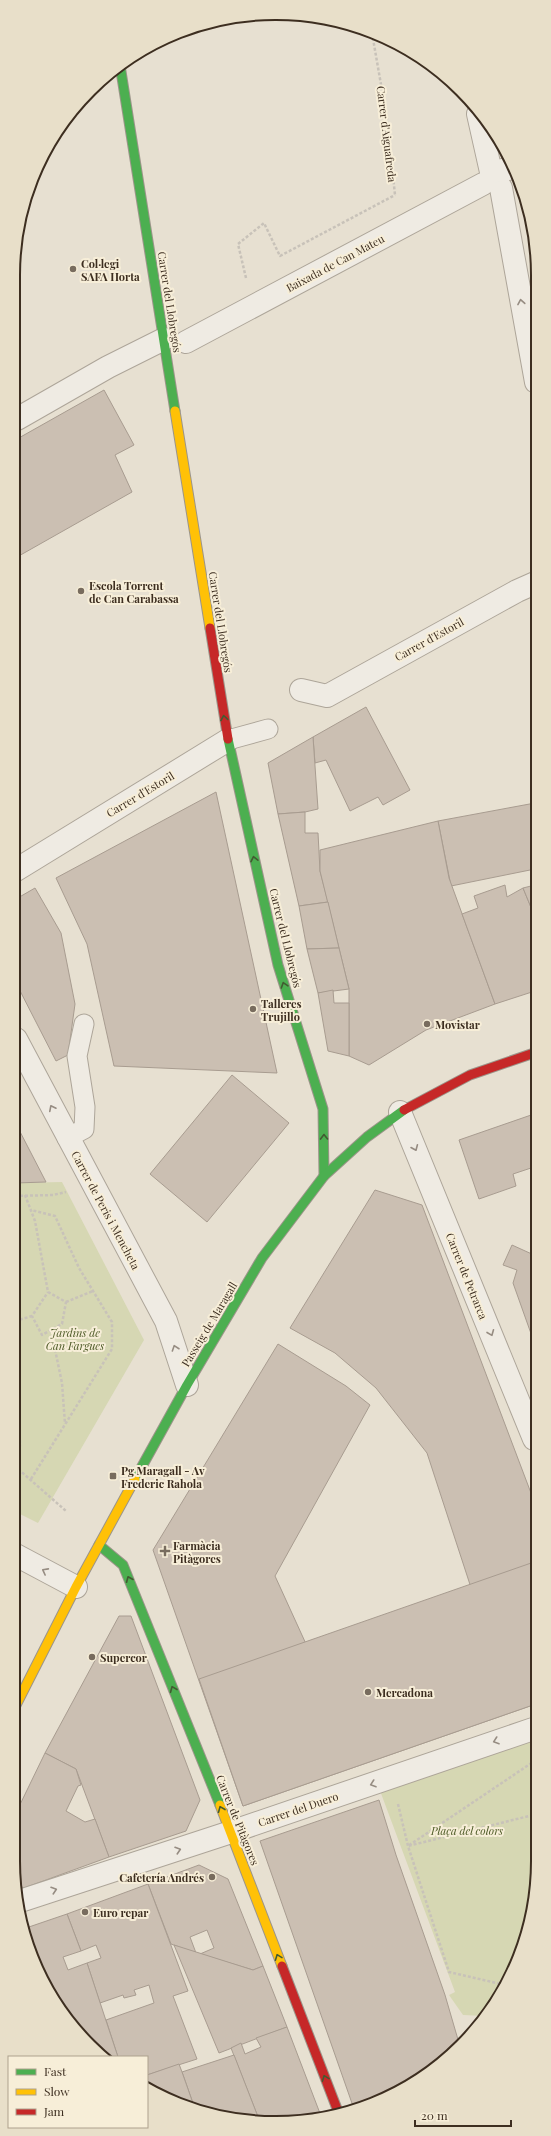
<svg xmlns="http://www.w3.org/2000/svg" width="551" height="2136" font-family="'Playfair Display',serif">
<rect width="100%" height="100%" fill="#e7e0d1"/>
<g fill="#d6d7b3">
<polygon points="62,1182 144,1340 38,1523 14,1511 15,1183"/>
<polygon points="533,1739 533,1911 518,1961 494,2006 485,2016 463,2015 449,1995 455,1992 379,1788"/>
</g>
<g fill="#cbbfb2" stroke="#a89c90">
<polygon points="104,390 134,445 115,455 132,492 17,557 17,439"/>
<polygon points="366,707 410,790 383,805 378,797 350,811 326,760 315,763 313,737"/>
<polygon points="313,737 318,809 305,812 278,814 268,763"/>
<polygon points="216,792 277,1073 114,1066 87,944 56,878"/>
<polygon points="535,803 535,869 451,886 438,821"/>
<polygon points="305,812 305,833 318,833 320,871 328,902 299,906 278,814"/>
<polygon points="438,821 449,878 495,1004 426,1030 369,1065 349,1056 349,989 320,871 320,850"/>
<polygon points="505,885 507,897 523,888 535,917 535,991 495,1004 462,914 478,908 474,896"/>
<polygon points="535,885 535,917 523,888"/>
<polygon points="35,888 61,933 75,1004 68,1055 56,1061 16,983 16,899"/>
<polygon points="328,902 339,948 307,949 299,906"/>
<polygon points="339,948 349,989 318,993 307,949"/>
<polygon points="333,990 334,1003 349,1003 349,1056 328,1051 318,993"/>
<polygon points="232,1075 289,1123 207,1222 150,1174"/>
<polygon points="534,1114 534,1167 513,1174 516,1186 479,1199 459,1140"/>
<polygon points="15,1122 46,1182 15,1183"/>
<polygon points="375,1190 422,1205 534,1501 533,1705 243,1806 153,1550 278,1344 346,1386 370,1405 275,1576 317,1668 477,1606 427,1453 376,1388 335,1353 290,1328"/>
<polygon points="512,1245 534,1255 534,1342 513,1283 517,1270 503,1265"/>
<polygon points="534,1562 533,1705 243,1806 199,1679"/>
<polygon points="119,1616 131,1616 200,1800 186,1831 109,1857 76,1769 45,1753"/>
<polygon points="45,1753 76,1769 81,1785 78,1786 66,1811 85,1822 95,1819 109,1857 24,1888 15,1884 13,1860 13,1819"/>
<polygon points="379,1800 396,1855 445,1995 459,2043 435,2069 354,2109 260,1841"/>
<polygon points="199,1865 228,1879 263,1966 253,1970 200,1954 214,1948 207,1930 190,1937 196,1953 171,1944 148,1884"/>
<polygon points="148,1884 188,1991 173,1996 197,2059 147,2075 147,2057 118,2057 106,2020 154,2003 149,1985 134,1990 136,1995 124,1998 123,1995 100,2003 87,1963 101,1958 96,1945 81,1951 67,1914"/>
<polygon points="67,1914 81,1951 63,1957 68,1970 87,1963 118,2057 109,2057 78,2034 33,1961 23,1929"/>
<polygon points="174,1945 253,1970 263,1966 287,2027 219,2053"/>
<polygon points="287,2027 321,2116 260,2122 231,2048 241,2043 245,2054 261,2047 256,2038"/>
<polygon points="234,2055 260,2122 207,2114 195,2109 182,2072"/>
<polygon points="179,2064 182,2072 195,2109 159,2096 147,2086 147,2075"/>
</g>
<g fill="none" stroke-linecap="round" stroke-linejoin="round">
<defs>
<g id="lane">
<polyline points="228,740 268,729"/>
<polyline points="67,1138 84,1129 85,1107 77,1056 84,1024"/>
</g>
<g id="street">
<polyline points="478,114 491,172 501,188 536,382"/>
<polyline points="491,172 514,168"/>
<polyline points="186,342 483,184"/>
<polyline points="17,419 108,367 164,339"/>
<polyline points="301,690 327,696 517,591 535,583"/>
<polyline points="16,870 228,740"/>
<polyline points="16,1039 166,1321 187,1385"/>
<polyline points="400,1112 534,1439"/>
<polyline points="14,1554 76,1587"/>
<polyline points="17,1902 231,1832 533,1729"/>
</g>
<g id="fast">
<polyline points="120,65 175,411"/>
<polyline points="228,739 278,965 323,1109 324,1176"/>
<polyline points="135,1479 187,1385 262,1258 324,1176 367,1137 404,1110"/>
<polyline points="99,1545 123,1565 220,1805"/>
</g>
<g id="slow">
<polyline points="175,411 210,628"/>
<polyline points="13,1711 76,1587 135,1479"/>
<polyline points="220,1805 282,1966"/>
</g>
<g id="jam">
<polyline points="210,628 228,739"/>
<polyline points="404,1110 470,1075 534,1053"/>
<polyline points="282,1966 339,2114"/>
</g>
</defs>
<use href="#lane" stroke="#ada599" stroke-width="21"/>
<use href="#street" stroke="#ada599" stroke-width="24"/>
<use href="#fast" stroke="#9c958a" stroke-width="11"/>
<use href="#slow" stroke="#9c958a" stroke-width="11"/>
<use href="#jam" stroke="#9c958a" stroke-width="11"/>
<g stroke="#c8c2b9" stroke-width="2.5" stroke-dasharray="3 2" stroke-linecap="butt">
<polyline points="372,33 387,119 395,195"/>
<polyline points="246,278 238,244 264,223 280,256 395,195"/>
<polyline points="25,1195 35,1221 48,1292 66,1302 62,1324 42,1335 32,1316 48,1292"/>
<polyline points="15,1196 53,1195 66,1192"/>
<polyline points="66,1302 93,1291"/>
<polyline points="15,1321 32,1316"/>
<polyline points="51,1330 62,1383 65,1424"/>
<polyline points="14,1376 18,1383 20,1445 17,1468 66,1511"/>
<polyline points="31,1479 112,1349 112,1322 79,1268 55,1216 31,1210"/>
<polyline points="398,1804 408,1846 449,1972 505,1985"/>
<polyline points="533,1815 408,1846 533,1762"/>
</g>
<use href="#lane" stroke="#efebe3" stroke-width="19"/>
<use href="#street" stroke="#efebe3" stroke-width="22"/>
<use href="#fast" stroke="#4caf50" stroke-width="9"/>
<use href="#slow" stroke="#ffc107" stroke-width="9"/>
<use href="#jam" stroke="#c62828" stroke-width="9"/>
</g>
<defs><path id="oneway-chevron" d="M-2-3.5L2.5 0L-2 3.5" fill="none" stroke-width="1.6" stroke-linecap="round" stroke-linejoin="round"/></defs>
<g stroke="#968c82">
<use href="#oneway-chevron" transform="translate(521 302) rotate(-100)"/>
<use href="#oneway-chevron" transform="translate(52 1108) rotate(-117)"/>
<use href="#oneway-chevron" transform="translate(415 1148) rotate(67)"/>
<use href="#oneway-chevron" transform="translate(491 1333) rotate(68)"/>
<use href="#oneway-chevron" transform="translate(175 1348) rotate(-109)"/>
<use href="#oneway-chevron" transform="translate(45 1571) rotate(-152)"/>
<use href="#oneway-chevron" transform="translate(496 1741) rotate(161)"/>
<use href="#oneway-chevron" transform="translate(373 1784) rotate(161)"/>
<use href="#oneway-chevron" transform="translate(178 1850) rotate(-18)"/>
<use href="#oneway-chevron" transform="translate(54 1890) rotate(-18)"/>
</g>
<g stroke="#425b31">
<use href="#oneway-chevron" transform="translate(224 718) rotate(-99)"/>
<use href="#oneway-chevron" transform="translate(254 859) rotate(-102)"/>
<use href="#oneway-chevron" transform="translate(284 985) rotate(-108)"/>
<use href="#oneway-chevron" transform="translate(324 1137) rotate(-91)"/>
<use href="#oneway-chevron" transform="translate(129 1579) rotate(-113)"/>
<use href="#oneway-chevron" transform="translate(173 1689) rotate(-112)"/>
<use href="#oneway-chevron" transform="translate(221 1809) rotate(-112)"/>
<use href="#oneway-chevron" transform="translate(278 1957) rotate(-111)"/>
<use href="#oneway-chevron" transform="translate(325 2078) rotate(-111)"/>
</g>
<g fill="#786c5e" stroke="#f7eed8" stroke-width="1.5">
<circle cx="73" cy="269" r="4"/>
<circle cx="81" cy="591" r="4"/>
<circle cx="253" cy="1009" r="4"/>
<circle cx="427" cy="1024" r="4"/>
<rect x="109" y="1472" width="8" height="8" rx="2"/>
<path d="M163 1545h4v4h4v4h-4v4h-4v-4h-4v-4h4z"/>
<circle cx="92" cy="1657" r="4"/>
<circle cx="368" cy="1692" r="4"/>
<circle cx="212" cy="1877" r="4"/>
<circle cx="85" cy="1912" r="4"/>
</g>
<g text-anchor="middle" dominant-baseline="central" stroke-width="4" stroke-linejoin="round" paint-order="stroke">
<g font-size="11" fill="#3d2e20" stroke="#f7eed8">
<text transform="translate(387 134) rotate(83)">Carrer d'Aiguafreda</text>
<text transform="translate(335 263) rotate(-28)">Baixada de Can Mateu</text>
<text transform="translate(170 302) rotate(81)">Carrer del Llobregós</text>
<text transform="translate(221 622) rotate(81)">Carrer del Llobregós</text>
<text transform="translate(429 639) rotate(-29)">Carrer d'Estoril</text>
<text transform="translate(140 794) rotate(-31)">Carrer d'Estoril</text>
<text transform="translate(286 938) rotate(76)">Carrer del Llobregós</text>
<text transform="translate(106 1210) rotate(62)">Carrer de Peris i Mencheta</text>
<text transform="translate(467 1276) rotate(68)">Carrer de Petrarca</text>
<text transform="translate(209 1324) rotate(-59)">Passeig de Maragall</text>
<text transform="translate(298 1809) rotate(-19)">Carrer del Duero</text>
<text transform="translate(238 1820) rotate(68)">Carrer de Pitàgores</text>
</g>
<g font-size="11" font-weight="bold" fill="#3d2e20" stroke="#f7eed8" text-anchor="start">
<text x="81" y="263">Col·legi<tspan x="81" dy="13">SAFA Horta</tspan></text>
<text x="89" y="585">Escola Torrent<tspan x="89" dy="13">de Can Carabassa</tspan></text>
<text x="261" y="1003">Talleres<tspan x="261" dy="13">Trujillo</tspan></text>
<text x="435" y="1024">Movistar</text>
<text x="121" y="1470">Pg Maragall - Av<tspan x="121" dy="13">Frederic Rahola</tspan></text>
<text x="173" y="1545">Farmàcia<tspan x="173" dy="13">Pitàgores</tspan></text>
<text x="100" y="1657">Supercor</text>
<text x="376" y="1692">Mercadona</text>
<text x="204" y="1877" text-anchor="end">Cafetería Andrés</text>
<text x="93" y="1912">Euro repar</text>
</g>
<g font-size="11" font-style="italic" fill="#4d5a26" stroke="#f7eed8">
<text x="75" y="1332">Jardins de<tspan x="75" dy="13">Can Fargues</tspan></text>
<text x="467" y="1830">Plaça del colors</text>
</g>
</g>
<path d="M0 0H551V2136H0ZM275 20H276A255 255 0 0 1 531 275V1861A255 255 0 0 1 276 2116H275A255 255 0 0 1 20 1861V275A255 255 0 0 1 275 20Z" fill="#e8dfc9" fill-rule="evenodd"/>
<path fill="none" stroke="#3d2e20" stroke-width="2" d="M275 20H276A255 255 0 0 1 531 275V1861A255 255 0 0 1 276 2116H275A255 255 0 0 1 20 1861V275A255 255 0 0 1 275 20Z"/>
<rect x="8" y="2056" width="140" height="72" fill="#f7eed8" stroke="#ada18e"/>
<rect x="16" y="2069" width="20" height="6" fill="#4caf50" stroke="#ada18e"/>
<text x="44" y="2076" font-size="12" fill="#3d2e20">Fast</text>
<rect x="16" y="2089" width="20" height="6" fill="#ffc107" stroke="#ada18e"/>
<text x="44" y="2096" font-size="12" fill="#3d2e20">Slow</text>
<rect x="16" y="2109" width="20" height="6" fill="#c62828" stroke="#ada18e"/>
<text x="44" y="2116" font-size="12" fill="#3d2e20">Jam</text>
<path d="M415 2120v6h96v-6" fill="none" stroke="#3d2e20" stroke-width="2"/>
<text x="421" y="2120" font-size="12" fill="#3d2e20" stroke="#f7eed8" stroke-width="3" paint-order="stroke">20 m</text>
</svg>
